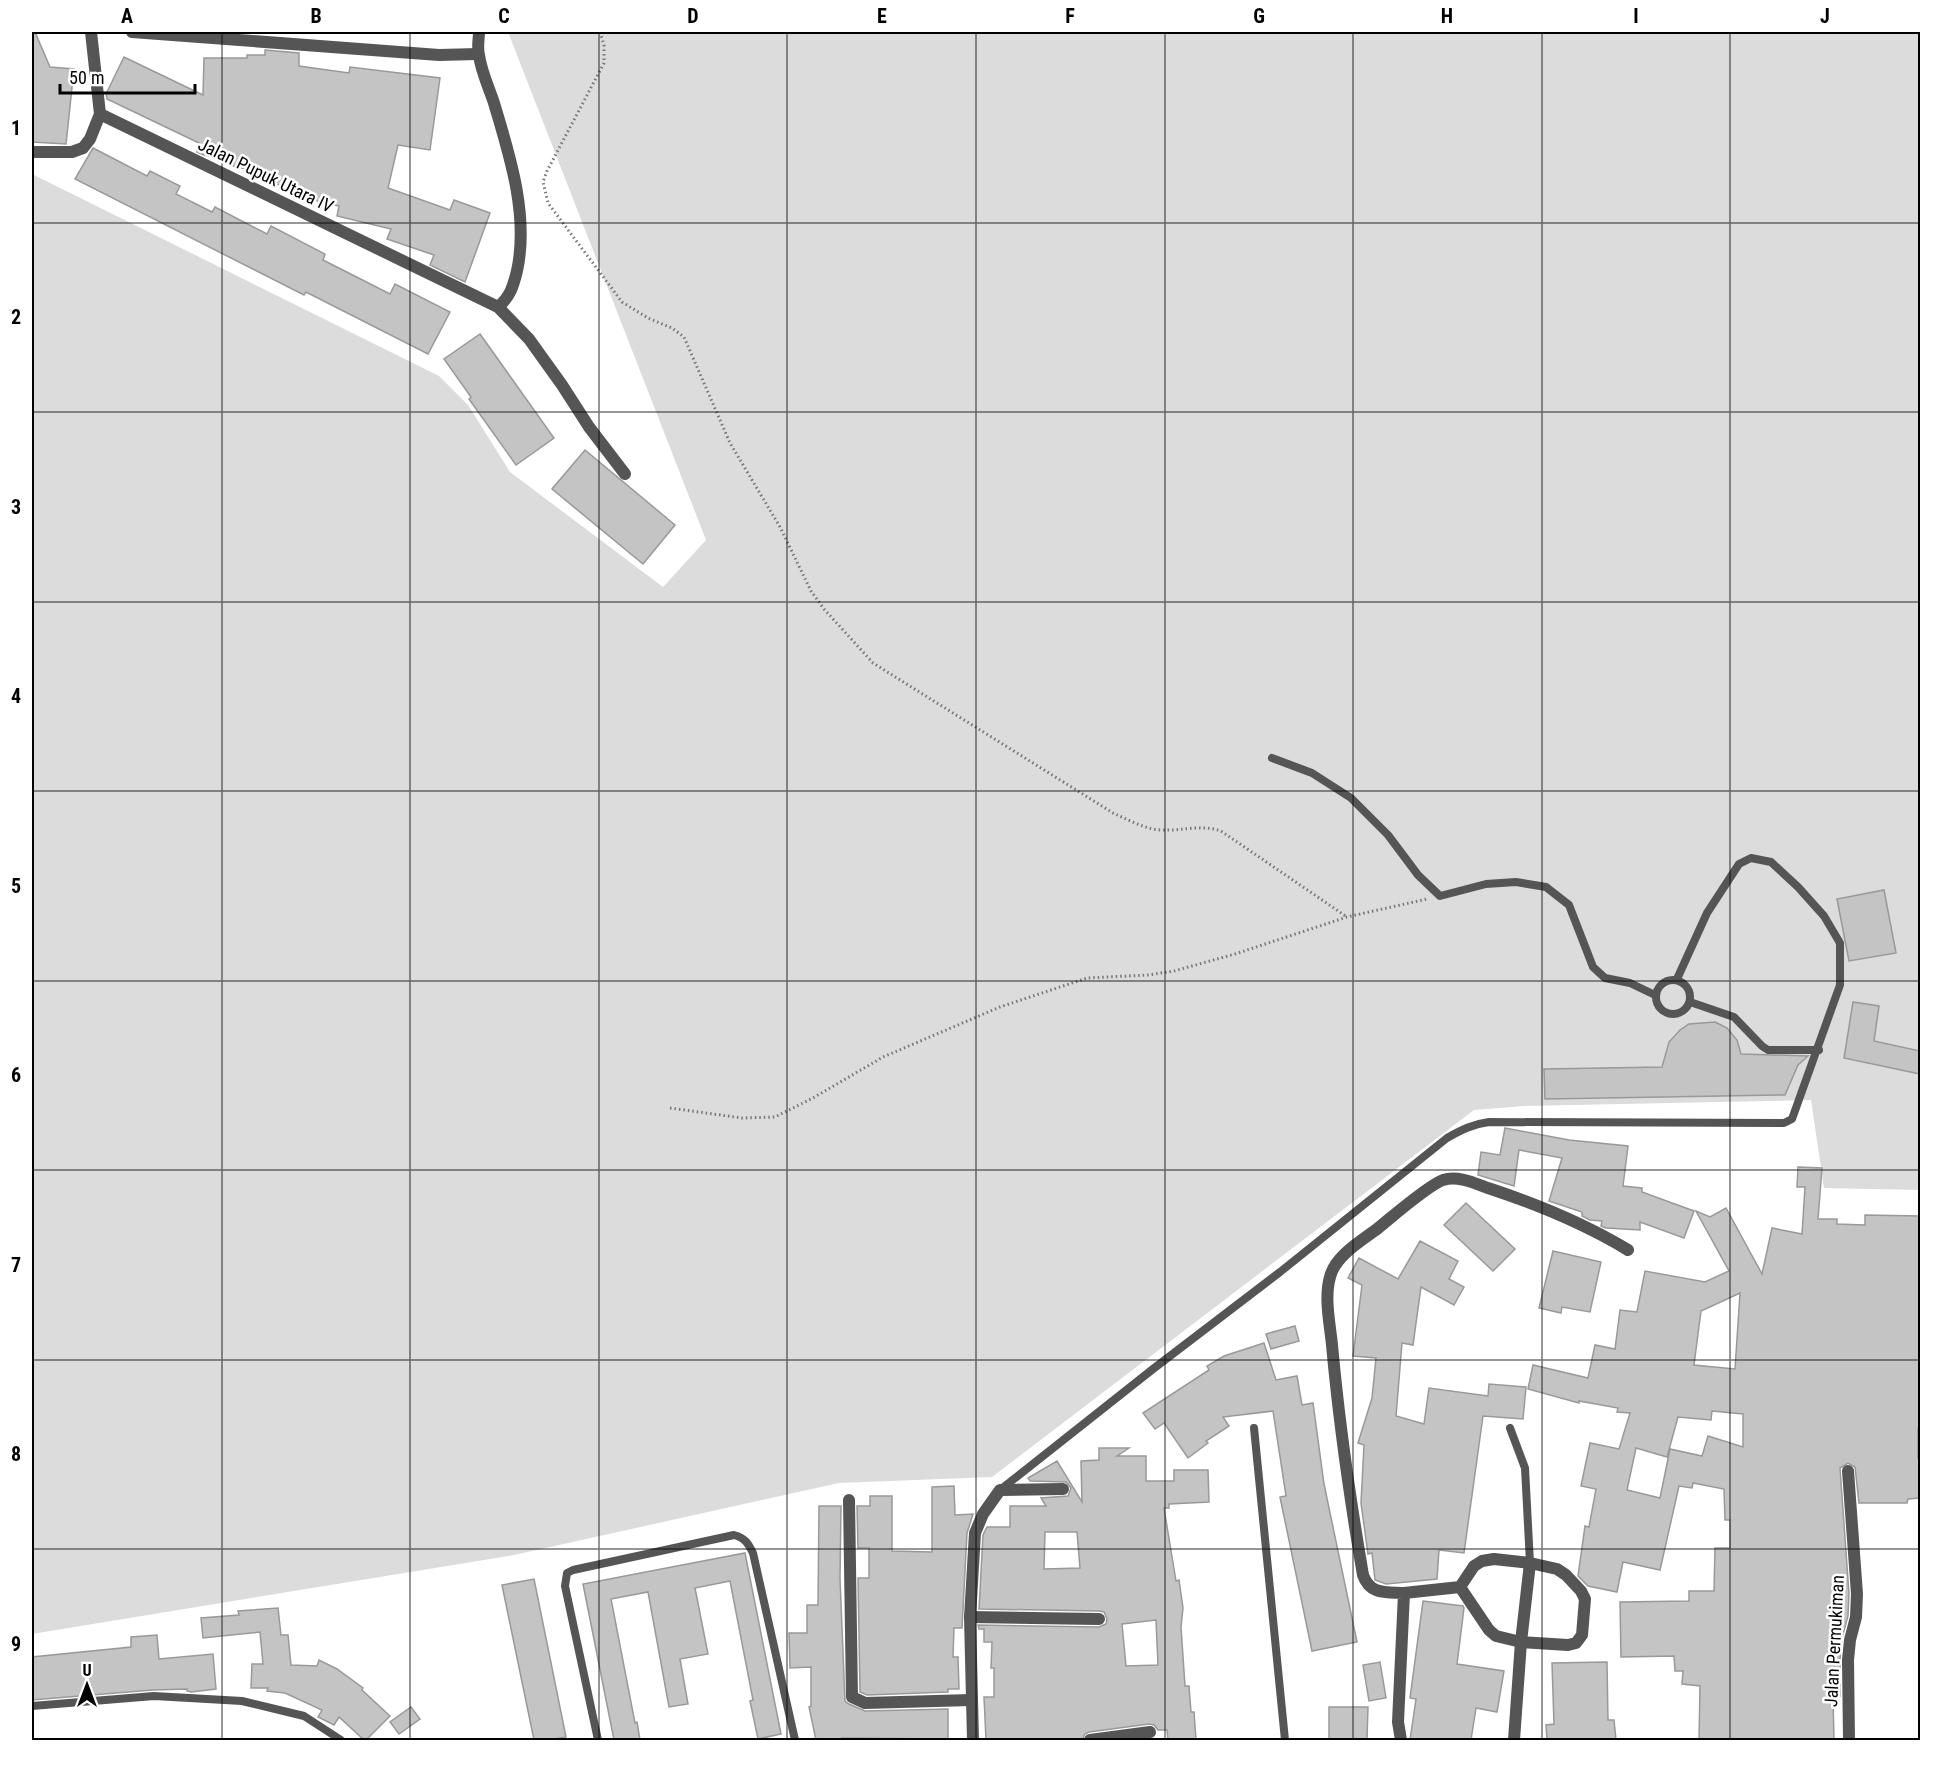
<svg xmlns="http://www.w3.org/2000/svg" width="1952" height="1772" font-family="'Roboto Condensed',sans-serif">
<rect width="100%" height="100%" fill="#fff"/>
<polygon fill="#dcdcdc" points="508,32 1920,32 1920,1190 1824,1188 1811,1100 1525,1106 1474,1110 992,1477 839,1483 514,1555 32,1634 32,174 439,376 468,405 510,472 663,587 706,540"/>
<g fill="#c4c4c4" stroke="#999" stroke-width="1.5" fill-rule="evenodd">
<polygon points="32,32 35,32 50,67 74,69 66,144 32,142"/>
<polygon points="265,50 299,53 299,66 349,73 350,67 440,78 430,150 398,145 388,188 450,210 454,200 490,213 465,282 430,265 434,255 387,239 391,229 337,216 339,206 296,196 298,189 270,183 272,175 233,166 234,162 204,155 197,152 199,143 107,99 106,94 124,57 203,95 204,58 247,58 247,55 265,55"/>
<polygon points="93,148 147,176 150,171 180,186 176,194 212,212 215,207 267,234 271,226 325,254 323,260 390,294 395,284 450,312 428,354 306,292 304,295 75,179"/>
<polygon points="480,334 554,438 516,465 469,399 471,397 444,359"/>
<polygon points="585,450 675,525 643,564 552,489"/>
<polygon points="1884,890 1896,953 1849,961 1837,899"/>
<polygon points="1853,1002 1879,1006 1874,1041 1920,1051 1920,1074 1844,1058"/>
<polygon points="1715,1022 1727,1028 1737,1040 1741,1054 1808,1056 1798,1065 1785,1095 1545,1099 1544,1069 1662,1067 1669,1042 1680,1030 1689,1024"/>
<polygon points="1505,1128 1569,1140 1628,1146 1623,1186 1642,1188 1642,1192 1694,1211 1684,1238 1640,1222 1640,1230 1606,1228 1601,1226 1602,1221 1590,1220 1582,1216 1582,1212 1549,1201 1562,1158 1519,1150 1514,1186 1478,1175 1481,1152 1500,1155"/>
<path d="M 1798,1167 L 1822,1168 L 1818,1219 L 1837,1219 L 1837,1224 L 1865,1225 L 1865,1215 L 1920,1216 L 1920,1428 L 1918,1428 L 1918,1458 L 1920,1458 L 1920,1498 L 1908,1499 L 1907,1503 L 1859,1503 L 1855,1467 L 1848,1463 L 1840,1468 L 1849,1594 L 1848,1616 L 1842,1638 L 1840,1659 L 1840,1696 L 1833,1696 L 1834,1740 L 1699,1740 L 1700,1686 L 1682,1684 L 1683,1671 L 1675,1671 L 1674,1656 L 1621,1657 L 1620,1602 L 1689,1601 L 1689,1591 L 1714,1591 L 1715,1548 L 1730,1548 L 1730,1520 L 1725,1520 L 1724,1489 L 1693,1483 L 1692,1488 L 1679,1486 L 1660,1570 L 1623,1562 L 1617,1592 L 1588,1586 L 1578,1576 L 1585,1526 L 1589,1527 L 1596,1489 L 1581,1486 L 1590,1443 L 1619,1449 L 1630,1413 L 1617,1412 L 1618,1408 L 1579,1401 L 1579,1403 L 1528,1389 L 1533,1365 L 1588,1378 L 1595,1345 L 1615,1349 L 1620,1310 L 1637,1312 L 1645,1271 L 1705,1282 L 1729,1271 L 1696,1211 L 1710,1217 L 1726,1208 L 1762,1274 L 1772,1228 L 1802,1234 L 1805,1187 L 1797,1187 ZM 1740,1293 L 1735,1369 L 1694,1365 L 1701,1311 ZM 1712,1411 L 1743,1414 L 1743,1447 L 1708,1436 L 1702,1456 L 1670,1449 L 1660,1498 L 1627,1490 L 1636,1448 L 1667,1457 L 1678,1417 L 1711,1420 Z"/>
<polygon points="1466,1203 1515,1249 1493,1271 1444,1225"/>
<polygon points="1420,1241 1458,1261 1449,1279 1464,1287 1454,1305 1421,1287 1413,1345 1402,1343 1396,1416 1424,1424 1429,1388 1488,1396 1489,1384 1526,1387 1523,1419 1483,1416 1464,1553 1439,1550 1437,1579 1386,1584 1375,1580 1372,1553 1368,1554 1361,1503 1364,1445 1358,1443 1372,1398 1376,1358 1353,1356 1362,1285 1348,1278 1359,1258 1398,1279"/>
<polygon points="1553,1251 1601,1262 1590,1312 1562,1307 1561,1313 1539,1308"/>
<polygon points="1295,1326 1299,1341 1271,1349 1266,1334"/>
<polygon points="1264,1343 1276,1380 1297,1376 1302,1405 1313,1403 1324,1484 1357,1642 1312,1651 1280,1497 1286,1496 1273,1411 1223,1417 1229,1426 1206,1441 1208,1443 1188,1458 1164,1423 1155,1429 1143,1413 1209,1370 1207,1366 1224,1356"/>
<path d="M 1099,1448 L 1129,1448 L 1117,1456 L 1146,1456 L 1146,1481 L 1174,1481 L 1174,1470 L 1208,1470 L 1209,1502 L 1169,1504 L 1169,1508 L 1164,1508 L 1176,1581 L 1179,1580 L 1183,1608 L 1181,1627 L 1185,1686 L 1189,1686 L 1191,1712 L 1194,1712 L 1196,1740 L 1168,1740 L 1167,1730 L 1158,1730 L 1154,1725 L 1149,1724 L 1089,1732 L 1085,1734 L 1082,1740 L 986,1740 L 984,1697 L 994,1697 L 994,1668 L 991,1668 L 992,1642 L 984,1642 L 984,1629 L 979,1629 L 978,1625 L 1099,1627 L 1106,1624 L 1107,1619 L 1104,1612 L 1099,1611 L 979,1609 L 983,1535 L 987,1527 L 1010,1527 L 1010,1506 L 1046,1506 L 1041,1498 L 1068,1496 L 1071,1488 L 1066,1482 L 1030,1481 L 1028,1478 L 1057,1461 L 1082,1502 L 1081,1461 L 1099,1460 ZM 1045,1532 L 1077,1532 L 1080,1568 L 1044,1569 ZM 1156,1620 L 1158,1665 L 1126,1666 L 1122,1624 Z"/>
<polygon points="954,1486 955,1515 973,1514 967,1533 962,1628 954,1628 953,1657 958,1657 959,1689 948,1689 948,1692 867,1695 860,1692 858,1578 869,1578 869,1548 858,1548 857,1506 870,1506 870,1496 892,1496 892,1551 932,1552 932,1487"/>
<polygon points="819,1506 841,1506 840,1578 845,1701 849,1704 865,1711 948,1709 948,1739 842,1738 842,1740 816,1740 809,1707 811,1706 811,1667 790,1668 789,1633 807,1633 807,1605 818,1605"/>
<polygon points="745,1553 781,1734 758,1739 750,1701 753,1700 730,1581 695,1588 708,1654 680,1659 688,1704 669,1707 648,1592 611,1599 635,1723 637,1722 640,1740 614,1740 583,1584"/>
<polygon points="534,1579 566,1737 549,1740 534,1740 502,1585"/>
<polygon points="1423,1601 1463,1606 1464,1608 1457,1664 1504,1671 1497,1712 1476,1708 1471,1740 1410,1740 1416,1699 1410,1698"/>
<polygon points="278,1608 281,1635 288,1635 291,1665 317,1666 319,1660 337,1669 363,1688 362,1690 390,1716 366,1740 364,1740 339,1717 334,1725 318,1717 322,1710 285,1693 267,1691 268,1688 251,1688 252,1664 263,1664 260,1632 203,1638 201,1618 239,1615 238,1611"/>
<polygon points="157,1635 159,1659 213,1654 216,1689 191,1692 187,1691 187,1689 153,1690 32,1700 32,1657 131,1647 131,1637"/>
<polygon points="1380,1662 1386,1698 1369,1701 1363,1665"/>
<polygon points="1607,1662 1608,1720 1614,1720 1616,1740 1547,1740 1546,1725 1554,1724 1552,1663"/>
<polygon points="411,1707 420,1719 399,1734 390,1722"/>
<polygon points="1329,1707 1368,1707 1367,1740 1329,1740"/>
</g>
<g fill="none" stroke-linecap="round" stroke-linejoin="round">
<g stroke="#777" stroke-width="3" stroke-dasharray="1.5 3" stroke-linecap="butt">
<path d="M 600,32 L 604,45 L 604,63 L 547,171 L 543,182 L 548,203 L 622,302 L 648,318 L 672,328 L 684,337 L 730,443 L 780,527 L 811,591 L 824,609 L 873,663 L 1113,813 C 1129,820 1146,830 1163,830 C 1182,831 1202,824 1221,831 L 1347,917"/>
<polyline points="670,1108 742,1118 775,1117 813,1098 883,1057 1000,1007 1087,978 1148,975 1174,971 1235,954 1347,917 1427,899"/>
</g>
<g stroke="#555" stroke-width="8">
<polyline points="1272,758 1312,773 1351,798 1388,835 1418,875 1440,896 1486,884 1516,882 1546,887 1569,905 1593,967 1605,978 1630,983 1655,995"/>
<circle cx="1673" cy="997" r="17"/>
<polyline points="1690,1002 1734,1017 1762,1046 1768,1050 1819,1050"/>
<polyline points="1254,1428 1285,1740"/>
<polyline points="1510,1428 1525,1468 1530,1563"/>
<path d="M 1000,1490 L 1153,1369 L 1280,1272 L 1447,1138 C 1461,1130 1473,1124 1489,1122 L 1784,1123 L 1792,1119 L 1840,985 L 1840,943 L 1824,916 L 1798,887 L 1771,862 L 1751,858 L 1739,864 L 1707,913 L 1677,979"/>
<polyline points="32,1706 154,1696 242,1701 304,1716 341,1740"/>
<path d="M 598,1740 L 565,1586 L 567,1573 L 573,1570 L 734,1535 C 745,1538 748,1543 753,1553 L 795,1740"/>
</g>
<g stroke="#555" stroke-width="12">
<polyline points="132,32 439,55 478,54"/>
<path d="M 479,32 C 479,39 477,47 479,55 C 481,71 489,88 494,103 C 510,156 529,216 517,271 C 513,287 510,297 498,307"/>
<polyline points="100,114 498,307 529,339 562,385 589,427 625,474"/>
<polyline points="32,152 72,152 83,148 90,139 100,114 91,32"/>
<polyline points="1848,1471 1857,1594 1856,1617 1850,1640 1848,1660 1849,1740"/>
<polyline points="849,1500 852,1697 865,1703 971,1700"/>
<polyline points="1404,1593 1460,1587 1474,1566 1482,1561 1494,1559 1530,1563 1557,1569 1566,1575 1581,1591 1585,1599 1582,1635 1576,1643 1568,1645 1521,1642 1496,1636 1489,1630 1460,1587"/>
<polyline points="970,1617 1099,1619"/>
<polyline points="973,1740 970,1617 975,1533 983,1514 1000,1490 1063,1489"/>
<polyline points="1090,1740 1150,1732"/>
<path d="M 1401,1740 L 1398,1722 L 1404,1593 C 1386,1592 1370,1595 1363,1575 C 1350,1499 1339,1422 1332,1345 C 1330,1324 1324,1298 1330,1277 C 1335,1256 1361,1241 1377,1229 C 1392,1217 1427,1186 1443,1180 C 1459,1175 1476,1184 1491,1189 C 1539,1205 1585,1224 1628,1250"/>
<polyline points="1514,1740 1521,1642 1530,1563"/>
</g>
</g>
<path fill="none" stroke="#000" stroke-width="1.5" stroke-opacity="0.55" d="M 222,32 L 222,1740M 410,32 L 410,1740M 599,32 L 599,1740M 787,32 L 787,1740M 976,32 L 976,1740M 1165,32 L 1165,1740M 1353,32 L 1353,1740M 1542,32 L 1542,1740M 1730,32 L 1730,1740M 32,223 L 1920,223M 32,412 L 1920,412M 32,602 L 1920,602M 32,791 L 1920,791M 32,981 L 1920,981M 32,1170 L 1920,1170M 32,1360 L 1920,1360M 32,1549 L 1920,1549"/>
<g text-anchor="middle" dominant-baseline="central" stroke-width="5" stroke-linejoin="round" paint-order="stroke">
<g font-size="18" fill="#000" stroke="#fff">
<text transform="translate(266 175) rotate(26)">Jalan Pupuk Utara IV</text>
<text transform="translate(1834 1641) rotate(-87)">Jalan Permukiman</text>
</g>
</g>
<rect width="1952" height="1772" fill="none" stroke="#ffffff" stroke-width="66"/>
<g transform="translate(87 1685)" stroke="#ffffff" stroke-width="4.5" paint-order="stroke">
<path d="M0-4.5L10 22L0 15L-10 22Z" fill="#000000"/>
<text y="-9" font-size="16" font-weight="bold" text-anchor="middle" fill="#000000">U</text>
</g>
<path d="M60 84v9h135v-9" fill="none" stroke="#000000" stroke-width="3"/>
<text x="69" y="84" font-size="18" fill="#000000" stroke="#ffffff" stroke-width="4.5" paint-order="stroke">50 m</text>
<rect x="33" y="33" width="1886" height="1706" fill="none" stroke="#000" stroke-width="2"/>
<g font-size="20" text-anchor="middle" font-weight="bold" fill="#000">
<text x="127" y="23">A</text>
<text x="316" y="23">B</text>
<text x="504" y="23">C</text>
<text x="693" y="23">D</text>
<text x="882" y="23">E</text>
<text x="1070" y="23">F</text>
<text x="1259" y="23">G</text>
<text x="1447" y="23">H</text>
<text x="1636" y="23">I</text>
<text x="1825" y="23">J</text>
<text x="16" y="135">1</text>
<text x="16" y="324">2</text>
<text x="16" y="514">3</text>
<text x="16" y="703">4</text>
<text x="16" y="893">5</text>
<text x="16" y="1082">6</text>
<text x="16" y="1272">7</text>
<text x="16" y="1461">8</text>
<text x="16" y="1651">9</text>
</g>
</svg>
